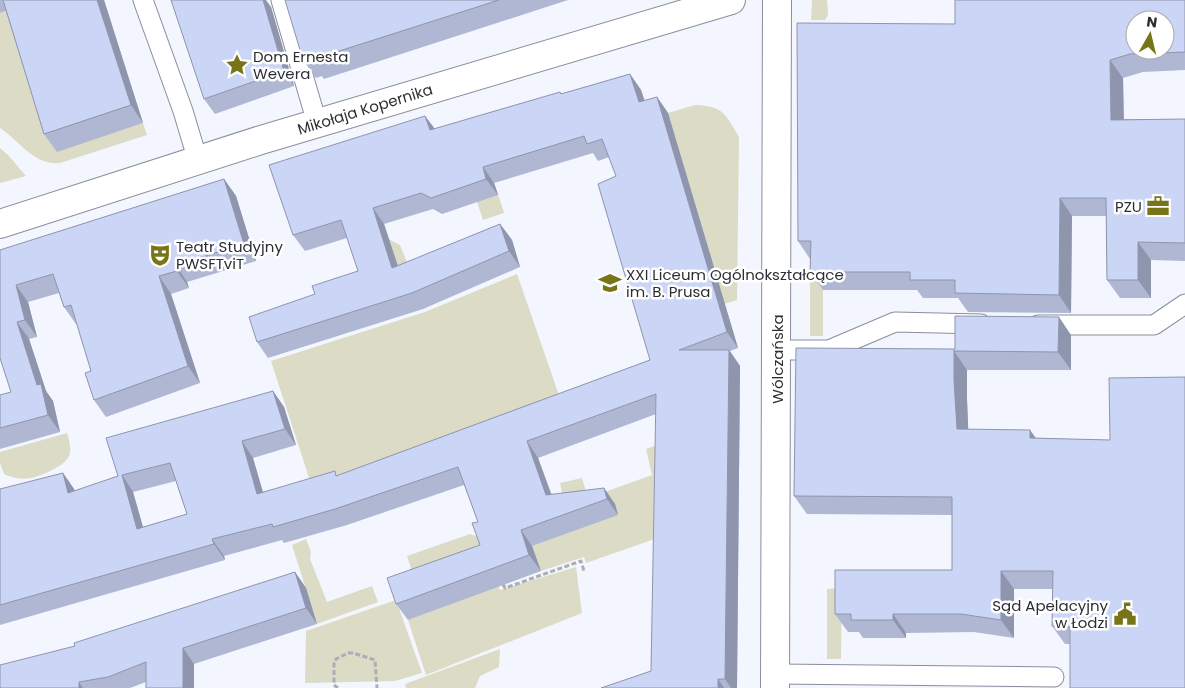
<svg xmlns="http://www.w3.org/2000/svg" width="1185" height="688" font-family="Poppins,sans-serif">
<rect width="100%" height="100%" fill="#f3f6fe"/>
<g fill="#dbdbc6">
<polygon points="812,0 827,0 828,15 825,20 811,20"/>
<path d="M 12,9 L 57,151 L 143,123 L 147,135 L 60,163 C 34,166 20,141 0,128 L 0,13 Z"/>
<path d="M 695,105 C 724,106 725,114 739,137 L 737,300 L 724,304 L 668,113 Z"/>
<polygon points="0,148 9,156 26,176 0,183"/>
<polygon points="485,154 504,213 483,220 468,175"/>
<polygon points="375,232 400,245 408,265 401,277"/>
<rect x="810" y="259" width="13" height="77"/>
<polygon points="517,274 561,401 314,493 271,361 425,312"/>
<path d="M 67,433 C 69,440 72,449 69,456 C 65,466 41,476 31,478 C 22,480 12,478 4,474 L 0,463 L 0,452 Z"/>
<polygon points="668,441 666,535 586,563 584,557 541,571 532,546 570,532 560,483 582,478 588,498 652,475 646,449"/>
<polygon points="470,534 485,539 486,544 417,587 407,556"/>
<polygon points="306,539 311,552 310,559 327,602 372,586 378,602 317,624 292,545"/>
<polygon points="576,567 582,613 426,675 408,620 498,586 500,590"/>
<polygon points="842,588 841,659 827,659 827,589"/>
<polygon points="396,600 422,673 395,681 305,683 306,631"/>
<polygon points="500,649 499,667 480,676 475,688 406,688 405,684"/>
</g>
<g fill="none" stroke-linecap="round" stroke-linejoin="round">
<defs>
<g id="service">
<polyline points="143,0 183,111 198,161"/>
<polyline points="281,0 317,123"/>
<polyline points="1038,325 1154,325 1185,304"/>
<polyline points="777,350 829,350 895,322 981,324"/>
<polyline points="776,674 1054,677"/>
</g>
<g id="tertiary">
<polyline points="0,224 261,140 731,0"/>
<polyline points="775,688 777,0"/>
</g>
</defs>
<use href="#service" stroke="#8a8e9b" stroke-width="21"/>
<use href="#tertiary" stroke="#8a8e9b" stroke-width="30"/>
<g stroke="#abaeb5" stroke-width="3" stroke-dasharray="5 2.5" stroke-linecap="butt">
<polyline points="503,584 505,588 581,561 584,571"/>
<polyline points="338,688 334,685 334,662 336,659 348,653 353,653 375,660 377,688"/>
</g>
<use href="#service" stroke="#fff" stroke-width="19"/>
<use href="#tertiary" stroke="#fff" stroke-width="28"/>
</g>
<g fill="#afb7d3" fill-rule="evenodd">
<polygon points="0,0 104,0 143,123 57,152 44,134 6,11 0,13"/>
<polygon points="285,0 568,0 324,79 322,76 316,78 303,60"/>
<polygon points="1185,0 1185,70 1143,72 1123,78 1124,119 1185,119 1185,261 1151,260 1151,298 1120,298 1107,280 1106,216 1072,216 1071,313 968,312 958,298 923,298 917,290 823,290 810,272 810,259 798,241 955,24"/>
<polygon points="271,7 294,86 215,114 204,99"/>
<path d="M 630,74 L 641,90 L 645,101 L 657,97 L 668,113 L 738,348 L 730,351 L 740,366 L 737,688 L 601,688 L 651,671 L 656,414 L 538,458 L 552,495 L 604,488 L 615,504 L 618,515 L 532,546 L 541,571 L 408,620 L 396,604 L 480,545 L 478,522 L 464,485 L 347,525 L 284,543 L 282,540 L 224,556 L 225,560 L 0,625 L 0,489 L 63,473 L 74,489 L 75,491 L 118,476 L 273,391 L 284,407 L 296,445 L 253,458 L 263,492 L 338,476 L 650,360 L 616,176 L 609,157 L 598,161 L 593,153 L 494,183 L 498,195 L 442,214 L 433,209 L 384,224 L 398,266 L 500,224 L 512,240 L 520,267 L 423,309 L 268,358 L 257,342 L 315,294 L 358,271 L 347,238 L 305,251 L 293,235 L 425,116 L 435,129 L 560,92 L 561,94 ZM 176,481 L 187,514 L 143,527 L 133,492 Z"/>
<polygon points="224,179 236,196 256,261 187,282 189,288 171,294 200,383 106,417 94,400 91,371 77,324 76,324 64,307 59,293 28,302 37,337 29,339 46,391 53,401 60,432 0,449 0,395 11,392 0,250"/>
<polygon points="1071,335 1071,370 967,370 967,399 968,429 1036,438 1110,440 1070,644 1065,644 1052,626 1053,589 1014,589 1014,638 974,632 906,633 906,638 863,638 859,632 848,632 835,614 952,570 952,515 807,514 794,496 955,349"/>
<polygon points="295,572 306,588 317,624 194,664 194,688 146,688 146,682 130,688 0,688 75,646"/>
</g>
<g fill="#8e95ac">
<polygon points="97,0 104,0 143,123 131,105"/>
<polygon points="263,0 266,0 271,7 294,86 284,71"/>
<polygon points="1110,60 1123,78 1124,138 1111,120"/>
<polygon points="630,74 641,90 650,118 639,102"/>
<polygon points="657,97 668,113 738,348 727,332"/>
<polygon points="425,116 437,132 430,130"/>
<polygon points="483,167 494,183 498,195 486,179"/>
<polygon points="224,179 236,196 256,261 244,244"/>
<polygon points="1060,198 1072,216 1071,313 1059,295"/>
<polygon points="373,208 384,224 404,285 392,268"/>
<polygon points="500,224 512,240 520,267 509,251"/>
<polygon points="1138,242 1151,260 1151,298 1138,280"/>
<polygon points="176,265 187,282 189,288 177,271"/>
<polygon points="159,276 171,294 200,383 188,366"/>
<polygon points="16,285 28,302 37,337 25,320"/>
<polygon points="1059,317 1071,335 1071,370 1058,352"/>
<polygon points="17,322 29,339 46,391 53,401 60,432 48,415 37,385"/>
<polygon points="729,350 740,366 737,688 731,688 725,679"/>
<polygon points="954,351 967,370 967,399 969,447 957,429 954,381"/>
<polygon points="273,391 284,407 296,445 285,429"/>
<polygon points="1030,430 1043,448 1030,438"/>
<polygon points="242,441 253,458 268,510 257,494"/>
<polygon points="527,441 538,458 557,511 546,495"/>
<polygon points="63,473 74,489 79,509 68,493"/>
<polygon points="122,475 133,492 148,545 137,529"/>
<polygon points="604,488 615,504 618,515 607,499"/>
<polygon points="521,530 532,546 541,571 529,555"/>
<polygon points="212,539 224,556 225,560 214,544"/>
<polygon points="1001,571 1014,589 1014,638 1001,620"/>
<polygon points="295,572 306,588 317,624 306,608"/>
<polygon points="893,614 906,633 906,638 893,620"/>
<polygon points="183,648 194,664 194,688 183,688"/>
<polygon points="718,679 724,688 718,688"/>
<polygon points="79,682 83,688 79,688"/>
</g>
<g fill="#cbd5f5" stroke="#8e95ac" fill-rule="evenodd">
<polygon points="3,0 97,0 131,105 44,134"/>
<polygon points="171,0 263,0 284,71 204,99"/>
<polygon points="285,0 499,0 311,60 310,58 303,60"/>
<path d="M 955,0 L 1185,0 L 1185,52 L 1130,54 L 1110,60 L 1111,120 L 1185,119 L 1185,243 L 1138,242 L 1138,280 L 1107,280 L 1106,198 L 1060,198 L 1059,295 L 955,293 L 955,280 L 910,280 L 910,272 L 810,272 L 811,241 L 798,241 L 797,23 L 955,24 ZM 1135,20 L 1165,20 L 1165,50 L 1135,50 Z"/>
<path d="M 630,74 L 639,102 L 657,97 L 727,332 L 679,350 L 729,350 L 725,679 L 718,679 L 718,688 L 601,688 L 651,671 L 656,394 L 527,441 L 546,495 L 604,488 L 607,499 L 521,530 L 529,555 L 396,604 L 387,578 L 480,545 L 472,523 L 478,522 L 458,467 L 335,509 L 273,527 L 272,524 L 212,539 L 214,544 L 0,605 L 0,489 L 63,473 L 68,493 L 118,476 L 106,438 L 273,391 L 285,429 L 242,441 L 257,494 L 335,471 L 336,476 L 650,360 L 598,184 L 616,176 L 602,139 L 587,144 L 584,136 L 483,167 L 486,179 L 431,198 L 421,193 L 373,208 L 392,268 L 500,224 L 509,251 L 412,293 L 257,342 L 249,317 L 315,294 L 312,286 L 358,271 L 341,220 L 293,235 L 269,165 L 425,116 L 430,130 L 560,92 L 561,94 ZM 170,463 L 187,514 L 137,529 L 122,475 Z"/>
<polygon points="224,179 244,244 176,265 177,271 159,276 188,366 94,400 85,373 91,371 71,305 64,307 53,274 16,285 25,320 17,322 37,385 41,384 48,415 0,428 0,395 11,392 0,358 0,250"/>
<polygon points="955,316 1059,317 1058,352 954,351 954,350 954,381 957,429 1030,430 1030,438 1110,440 1109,378 1185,377 1185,688 1070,688 1070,627 1052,626 1053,571 1001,571 1001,620 961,614 893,614 893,620 851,620 851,614 835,614 835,570 952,570 952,497 794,496 796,348 955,349"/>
<polygon points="295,572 306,608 183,648 183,688 146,688 146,662 108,677 79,682 79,688 0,688 0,665 75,646 74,643"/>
</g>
<defs>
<symbol id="sight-bare" viewBox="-9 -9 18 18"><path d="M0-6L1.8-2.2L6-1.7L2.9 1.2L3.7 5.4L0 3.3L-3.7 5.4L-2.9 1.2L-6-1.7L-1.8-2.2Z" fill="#787418" stroke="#fff" stroke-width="2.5" paint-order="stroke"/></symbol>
<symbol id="office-bare" viewBox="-9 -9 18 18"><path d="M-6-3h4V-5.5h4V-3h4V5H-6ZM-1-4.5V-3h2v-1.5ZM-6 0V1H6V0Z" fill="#787418" stroke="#fff" stroke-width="2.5" paint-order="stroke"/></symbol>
<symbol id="theatre-bare" viewBox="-9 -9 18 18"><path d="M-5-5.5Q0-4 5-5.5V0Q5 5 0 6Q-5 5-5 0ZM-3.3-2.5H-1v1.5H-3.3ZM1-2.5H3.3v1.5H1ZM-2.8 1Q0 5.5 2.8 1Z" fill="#787418" stroke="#fff" stroke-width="2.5" paint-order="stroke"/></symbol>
<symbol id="school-bare" viewBox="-9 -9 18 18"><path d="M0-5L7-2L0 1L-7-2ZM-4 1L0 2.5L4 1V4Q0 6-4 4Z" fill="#787418" stroke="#fff" stroke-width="2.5" paint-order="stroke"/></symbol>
<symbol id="civic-bare" viewBox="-9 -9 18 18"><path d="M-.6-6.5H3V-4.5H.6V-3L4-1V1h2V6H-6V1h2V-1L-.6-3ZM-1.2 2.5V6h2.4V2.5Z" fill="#787418" stroke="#fff" stroke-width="2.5" paint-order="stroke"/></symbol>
</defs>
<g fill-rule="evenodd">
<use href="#sight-bare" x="221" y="49" width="32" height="32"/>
<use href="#office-bare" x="1142" y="190" width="32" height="32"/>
<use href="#theatre-bare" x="144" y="239" width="32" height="32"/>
<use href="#school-bare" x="594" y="267" width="32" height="32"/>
<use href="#civic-bare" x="1109" y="598" width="32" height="32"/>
</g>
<g text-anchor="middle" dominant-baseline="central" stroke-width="5" stroke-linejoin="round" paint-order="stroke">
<g font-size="15" fill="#2c2e33" stroke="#fff" text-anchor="start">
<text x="253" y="56">Dom Ernesta<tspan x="253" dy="17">Wevera</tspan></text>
<text x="1142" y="206" text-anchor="end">PZU</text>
<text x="176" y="246">Teatr Studyjny<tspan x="176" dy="17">PWSFTviT</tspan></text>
<text x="626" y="274">XXI Liceum Ogólnokształcące<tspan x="626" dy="17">im. B. Prusa</tspan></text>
<text x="1108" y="605" text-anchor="end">Sąd Apelacyjny<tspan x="1108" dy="17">w Łodzi</tspan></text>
</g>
<g font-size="15" fill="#2c2e33" stroke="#fff">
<text transform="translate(365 109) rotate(-17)">Mikołaja Kopernika</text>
<text transform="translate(777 359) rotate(-90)">Wólczańska</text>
</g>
</g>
<g transform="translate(1150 35) rotate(8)"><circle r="24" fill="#ffffff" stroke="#ababad"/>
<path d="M0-4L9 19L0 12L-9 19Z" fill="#787418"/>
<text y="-8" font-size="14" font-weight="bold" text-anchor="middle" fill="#2c2e33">N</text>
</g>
</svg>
